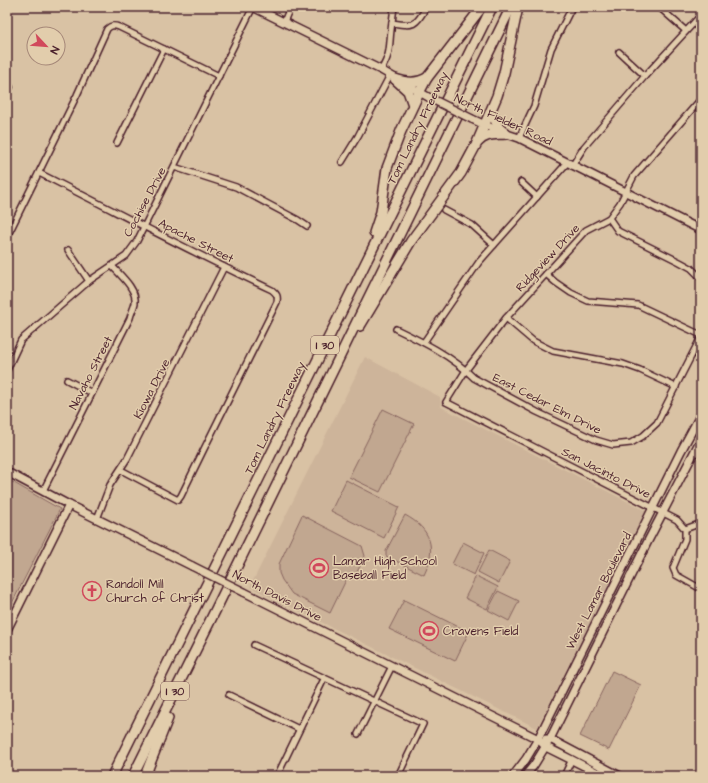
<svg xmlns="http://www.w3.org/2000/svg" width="708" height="783" font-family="'Architects Daughter',sans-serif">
<rect width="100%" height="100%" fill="#d9c2a4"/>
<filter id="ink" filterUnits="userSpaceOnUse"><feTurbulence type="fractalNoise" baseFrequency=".025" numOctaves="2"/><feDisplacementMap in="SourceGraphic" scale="8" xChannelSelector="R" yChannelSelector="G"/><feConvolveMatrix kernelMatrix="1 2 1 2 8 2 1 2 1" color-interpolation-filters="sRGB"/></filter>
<g filter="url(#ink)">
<polygon fill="#cdb49a" points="365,357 440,397 441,407 646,511 537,728 250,587"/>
<g fill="#c1a790" stroke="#86635e">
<polygon points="383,409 414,424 380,492 349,477"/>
<polygon points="7,479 60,509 7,613"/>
<polygon points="346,480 399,507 384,538 331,511"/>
<polygon points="302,515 362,546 365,556 355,576 346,580 330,613 292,594 282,580 279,573 279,564"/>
<path d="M 405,515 C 431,529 437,548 424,575 L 386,556 L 386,551 Z"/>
<polygon points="463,542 484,553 474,575 452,564"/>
<polygon points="489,550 510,561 499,583 478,572"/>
<polygon points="476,576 498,587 487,609 465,598"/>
<polygon points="498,591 519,601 509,621 488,610"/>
<polygon points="404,600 469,632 455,661 389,629"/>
<polygon points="612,671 641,685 609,750 580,736"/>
</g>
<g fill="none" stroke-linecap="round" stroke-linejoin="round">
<defs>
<g id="street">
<polyline points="659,7 686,31"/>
<polyline points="284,22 290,7"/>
<path d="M 392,23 C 413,26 416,27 426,7"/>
<polyline points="619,52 645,76"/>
<path d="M 381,70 C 391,54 389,47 391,30 C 392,22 393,15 394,7"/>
<polyline points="7,82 10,87"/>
<polyline points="701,99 634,176 620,203 609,218 586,230 506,318 466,370 446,402 677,520 685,529 685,539 673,568 676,575 701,589"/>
<polyline points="519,138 534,106 551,49 572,7"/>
<polyline points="117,143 164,49"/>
<polyline points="342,162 358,136 390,75"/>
<polyline points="572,166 584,147 645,76 701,15"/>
<polyline points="174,167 236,187 298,220 307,226"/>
<path d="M 39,173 C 117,212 193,253 272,290 C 277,294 278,296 277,302 L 204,449 L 181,496 L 178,500 L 121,470"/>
<polyline points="521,182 537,197"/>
<polyline points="444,210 472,225 494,245"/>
<polyline points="609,218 618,231 680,262 691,268 701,278"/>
<path d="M 7,237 L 77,95 L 107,29 C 111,25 114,25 119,27 L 219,76"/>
<polyline points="68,250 89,281"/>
<polyline points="546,274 555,282 571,293 588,301 638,305 701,335"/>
<polyline points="506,318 533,341 553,351 623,364 640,370 676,387"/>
<path d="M 396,329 C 423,342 452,356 474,378 L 537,412 L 596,440 L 613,445 L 631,443 L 643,436 L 657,423 L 701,337"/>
<polyline points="424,342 479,262 567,163"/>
<polyline points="7,370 21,340 89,281 126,256 137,241 253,7"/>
<polyline points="67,380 92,393"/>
<polyline points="695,452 701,455"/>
<path d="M 43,491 L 130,318 C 131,313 134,308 135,303 C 137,289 120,275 112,266"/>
<polyline points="97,519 110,485 127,459 224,267"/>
<polyline points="685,529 696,525 701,526"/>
<polyline points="254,645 423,724 398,776"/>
<polyline points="229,695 299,729"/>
<polyline points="358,734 392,666"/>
<polyline points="277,776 324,679"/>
<polyline points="564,776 572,759"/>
</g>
<g id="secondary">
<polyline points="253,7 381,70 430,98"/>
<polyline points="472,119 498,131 519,138 701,230"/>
<polyline points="7,472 69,505 192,566"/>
<polyline points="244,592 538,739 546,747 604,776"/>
<polyline points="7,630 69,505"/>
<polyline points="546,739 550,739 620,776"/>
<polyline points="513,776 526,759 538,739 681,451 701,414"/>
<polyline points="525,776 534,765 550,739 647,543 701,439"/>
</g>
<g id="highway">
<path d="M 395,79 C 407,83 416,84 427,78"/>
<polyline points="396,80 408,91 413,105"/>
<polyline points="491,112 499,128 506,134"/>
<path d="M 478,142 C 486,133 494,135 506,134"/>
<polyline points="374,233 381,212 387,168 401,131 419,93 427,78 482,7"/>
<polyline points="360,326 411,241 461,173 476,145 497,96 504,73 518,7"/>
<polyline points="112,776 492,7"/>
<polyline points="133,776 217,607 511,7"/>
<polyline points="145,776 168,718"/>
</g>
</defs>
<use href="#street" stroke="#4a1f2b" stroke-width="8"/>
<use href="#secondary" stroke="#4a1f2b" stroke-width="10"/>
<use href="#highway" stroke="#4a1f2b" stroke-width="12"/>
<use href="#street" stroke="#e2cdac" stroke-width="5"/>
<use href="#secondary" stroke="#e2cdac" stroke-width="7"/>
<use href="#highway" stroke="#e2cdac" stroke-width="9"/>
<defs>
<g id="secondary-bridge">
<polyline points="430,98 472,119"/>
<polyline points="192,566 244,592"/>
</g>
</defs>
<use href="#secondary-bridge" stroke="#4a1f2b" stroke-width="10" stroke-linecap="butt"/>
<use href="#secondary-bridge" stroke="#e2cdac" stroke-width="7"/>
</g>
</g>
<defs>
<symbol id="stadium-ring" viewBox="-11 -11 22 22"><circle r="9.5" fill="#e2cdac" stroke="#d1495b" stroke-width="1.5"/><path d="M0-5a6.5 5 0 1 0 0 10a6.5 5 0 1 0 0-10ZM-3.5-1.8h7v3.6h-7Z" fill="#d1495b"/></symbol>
<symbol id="church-ring" viewBox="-11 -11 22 22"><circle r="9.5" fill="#e2cdac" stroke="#d1495b" stroke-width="1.5"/><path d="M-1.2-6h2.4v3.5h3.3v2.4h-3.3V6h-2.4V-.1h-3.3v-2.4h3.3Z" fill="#d1495b"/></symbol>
</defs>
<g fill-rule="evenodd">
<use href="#stadium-ring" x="308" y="557" width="22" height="22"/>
<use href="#church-ring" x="81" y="580" width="22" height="22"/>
<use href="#stadium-ring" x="418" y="620" width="22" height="22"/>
</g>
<g text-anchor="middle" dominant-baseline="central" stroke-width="3" stroke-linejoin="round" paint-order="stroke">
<g fill="#e2cdac" stroke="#785352" stroke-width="1">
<rect x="311" y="336" width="28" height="18" rx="3"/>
<rect x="161" y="682" width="28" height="18" rx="3"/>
</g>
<g font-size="11" font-weight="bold" fill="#4a1f2b">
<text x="325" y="345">I 30</text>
<text x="175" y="691">I 30</text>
</g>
<g font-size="12" fill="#4a1f2b" stroke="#e2cdac">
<text transform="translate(503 120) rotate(25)">North Fielder Road</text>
<text transform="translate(418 128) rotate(-64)">Tom Landry Freeway</text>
<text transform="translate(145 202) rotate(-62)">Cochise Drive</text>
<text transform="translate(196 241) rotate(27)">Apache Street</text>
<text transform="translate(548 258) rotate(-47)">Ridgeview Drive</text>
<text transform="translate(91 373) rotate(-63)">Navaho Street</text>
<text transform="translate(152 389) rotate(-63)">Kiowa Drive</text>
<text transform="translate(547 404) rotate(27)">East Cedar Elm Drive</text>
<text transform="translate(275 418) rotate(-64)">Tom Landry Freeway</text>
<text transform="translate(606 473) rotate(27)">San Jacinto Drive</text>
<text transform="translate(599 591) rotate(-63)">West Lamar Boulevard</text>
<text transform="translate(277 596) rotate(27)">North Davis Drive</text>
</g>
<g font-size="12" fill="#4a1f2b" stroke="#e2cdac" text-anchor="start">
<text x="333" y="561">Lamar High School<tspan x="333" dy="14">Baseball Field</tspan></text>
<text x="106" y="584">Randoll Mill<tspan x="106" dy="14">Church of Christ</tspan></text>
<text x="443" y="631">Cravens Field</text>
</g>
</g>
<rect width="708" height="783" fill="none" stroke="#e2cdac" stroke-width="24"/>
<rect x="12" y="12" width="684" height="759" fill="none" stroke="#4a1f2b" stroke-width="1.5" filter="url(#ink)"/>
<g transform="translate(46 46) rotate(116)"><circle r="19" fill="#e2cdac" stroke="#a58778"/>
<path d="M0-3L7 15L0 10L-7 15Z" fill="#d1495b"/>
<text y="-6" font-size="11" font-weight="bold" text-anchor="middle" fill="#4a1f2b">N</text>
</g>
</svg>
